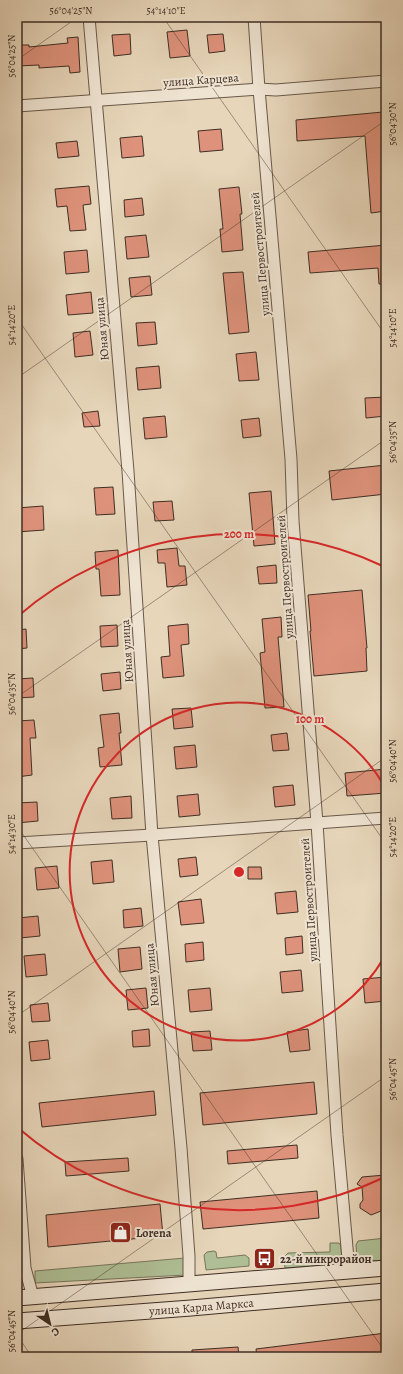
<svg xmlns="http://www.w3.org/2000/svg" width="403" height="1374" font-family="Alegreya,serif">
<rect width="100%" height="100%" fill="#e7d6ba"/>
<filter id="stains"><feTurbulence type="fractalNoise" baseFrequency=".005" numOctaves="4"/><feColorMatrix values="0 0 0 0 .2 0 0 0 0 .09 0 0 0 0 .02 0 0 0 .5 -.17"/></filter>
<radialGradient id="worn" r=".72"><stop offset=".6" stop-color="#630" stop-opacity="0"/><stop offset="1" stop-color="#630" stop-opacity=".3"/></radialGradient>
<g fill="#afbf95" stroke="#77765c">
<polygon points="386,1238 386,1260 361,1262 357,1259 356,1245 358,1241"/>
<polygon points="330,1243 339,1243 341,1246 342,1264 285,1268 284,1257 288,1253 330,1252"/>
<polygon points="214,1251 216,1252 217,1258 245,1255 249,1258 249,1266 206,1270 204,1255 207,1252"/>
<polygon points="185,1258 186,1275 35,1283 35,1271"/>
</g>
<g fill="#de927b" stroke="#3f2e24">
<polygon points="187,30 190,56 170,58 167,32"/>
<polygon points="130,34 131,54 114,56 112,35"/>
<polygon points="223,34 225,51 209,53 207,35"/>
<polygon points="78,37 80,72 70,73 69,66 39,68 39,65 17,66 17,45 29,45 29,47 68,43 67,38"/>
<polygon points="383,112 386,147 386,211 371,213 365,136 297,141 296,120"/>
<polygon points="221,129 223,150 200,152 198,131"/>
<polygon points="142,136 144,156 122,158 120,138"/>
<polygon points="77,141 79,156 58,158 56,143"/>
<polygon points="89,186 91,204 83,205 86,230 70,231 67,206 57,207 55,189"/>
<polygon points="239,187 242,214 240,214 243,250 222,252 220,229 223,229 219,189"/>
<polygon points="142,198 144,215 125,217 124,200"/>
<polygon points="146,235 149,257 127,259 125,237"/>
<polygon points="386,245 386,284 379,284 378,268 310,273 308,252"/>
<polygon points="87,250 89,272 66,274 64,252"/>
<polygon points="243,272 249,332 229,334 223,273"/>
<polygon points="150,276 152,295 131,297 129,278"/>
<polygon points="91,292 93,313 68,315 66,295"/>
<polygon points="155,322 157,344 138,346 136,323"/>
<polygon points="90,331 93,355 75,357 73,333"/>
<polygon points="256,352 259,380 239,381 236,354"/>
<polygon points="159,366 161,388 138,390 136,368"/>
<polygon points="386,397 386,416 366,418 365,398"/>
<polygon points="98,411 100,426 84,427 82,413"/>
<polygon points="165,416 167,437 145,439 143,418"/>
<polygon points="259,418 261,436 243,438 241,420"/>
<polygon points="386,465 386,494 332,500 329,471"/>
<polygon points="113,487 115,514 96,515 94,488"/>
<polygon points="271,491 275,544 254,546 249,493"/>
<polygon points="172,501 174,520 155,521 153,502"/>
<polygon points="43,506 44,530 17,532 17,508"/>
<polygon points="177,548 179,566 185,566 187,585 167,587 165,563 158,563 157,550"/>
<polygon points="118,550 120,595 101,596 99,569 96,569 95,552"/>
<polygon points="276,565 277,583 259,584 257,567"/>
<polygon points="362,590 367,648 366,648 367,671 314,676 310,631 311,631 308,595"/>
<polygon points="281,617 282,637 278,637 284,707 265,708 260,653 265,652 262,619"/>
<polygon points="188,624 189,644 181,645 184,676 163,678 161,657 170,656 168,626"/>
<polygon points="117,625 118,646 101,647 100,626"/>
<polygon points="26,629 27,648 17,649 17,630"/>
<polygon points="120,672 121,689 103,691 101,674"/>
<polygon points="33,678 34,697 17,698 17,679"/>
<polygon points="191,708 193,727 174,729 172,709"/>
<polygon points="119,713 121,733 119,733 122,765 100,767 98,748 104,747 100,715"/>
<polygon points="34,720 36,738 30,738 32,775 17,777 17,721"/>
<polygon points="287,733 289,750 273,751 271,735"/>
<polygon points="195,745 197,767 176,769 174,747"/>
<polygon points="386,769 386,793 347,796 345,773"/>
<polygon points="293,785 295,805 275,807 273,787"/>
<polygon points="198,794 200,815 179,817 177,796"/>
<polygon points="131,796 132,818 112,819 110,798"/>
<polygon points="37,802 38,821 17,823 17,803"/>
<polygon points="196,857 198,875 180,877 178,859"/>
<polygon points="112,860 114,882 93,884 91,862"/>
<polygon points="57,866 59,888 37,890 35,868"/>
<polygon points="248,867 261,867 262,879 248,879"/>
<polygon points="296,891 298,912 277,914 275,893"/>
<polygon points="201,899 204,923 181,925 178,902"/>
<polygon points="141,908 143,926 124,928 123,910"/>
<polygon points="38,916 40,936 20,938 18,918"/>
<polygon points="302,936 303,953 286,955 285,938"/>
<polygon points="203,942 204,960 186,962 185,944"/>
<polygon points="140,947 142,969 120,972 118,949"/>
<polygon points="45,954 47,975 26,977 24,956"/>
<polygon points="301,970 303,991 282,993 280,972"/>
<polygon points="386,977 386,1001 365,1003 363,979"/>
<polygon points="146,988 148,1008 128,1010 126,990"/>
<polygon points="210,988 212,1010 190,1012 188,990"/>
<polygon points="48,1003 50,1021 32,1022 30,1005"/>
<polygon points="149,1029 150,1046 133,1047 132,1031"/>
<polygon points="308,1029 310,1050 290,1052 287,1032"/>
<polygon points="210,1031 212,1050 193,1051 191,1032"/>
<polygon points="48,1040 50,1059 31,1061 29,1042"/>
<polygon points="314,1082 317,1114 203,1125 200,1093"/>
<polygon points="154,1091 156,1115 42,1127 39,1103"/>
<polygon points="297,1145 298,1158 228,1164 227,1151"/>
<polygon points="128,1158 129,1171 66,1176 65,1162"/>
<polygon points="385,1175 386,1209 371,1215 360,1208 360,1204 363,1200 362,1187 357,1184 362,1177"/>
<polygon points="317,1191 319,1218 203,1229 200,1202"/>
<polygon points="160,1204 163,1236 48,1247 46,1215"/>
<polygon points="386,1333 386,1356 257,1357 256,1349"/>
<polygon points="238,1347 239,1357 192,1357 192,1350"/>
</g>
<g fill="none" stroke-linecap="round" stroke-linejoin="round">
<defs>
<g id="minor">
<polyline points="89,17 128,471 152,835 181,1148 189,1256 189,1284"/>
<polyline points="254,17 259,89 291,459 293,521 317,823 337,1135 349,1270"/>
<polyline points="17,106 259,89 276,90 386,81"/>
<polyline points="17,843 152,835 386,818"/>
<polyline points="17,1159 25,1268 33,1297"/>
</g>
<g id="secondary">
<polyline points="17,1298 386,1268"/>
<path id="s1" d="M 17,1321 L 191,1308 L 386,1291"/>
</g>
</defs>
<use href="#minor" stroke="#69584a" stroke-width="13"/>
<use href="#secondary" stroke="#3f2e24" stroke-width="17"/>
<use href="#minor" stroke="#efe4d2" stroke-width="11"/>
<use href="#secondary" stroke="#efe4d2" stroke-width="15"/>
</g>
<path fill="none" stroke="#3f2e24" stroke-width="1" stroke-opacity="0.45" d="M 163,17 L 386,336M 17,60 L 78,17M 17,318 L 386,844M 17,378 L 386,120M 17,697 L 386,439M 17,826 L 386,1353M 17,1016 L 386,757M 17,1334 L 386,1076M 17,1335 L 32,1357"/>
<g fill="none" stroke="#d62828" stroke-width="2">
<path d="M385 956A169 169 0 1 1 385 787"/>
<path d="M385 1177A338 338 0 0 1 17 1127M17 617A338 338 0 0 1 385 567"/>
</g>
<defs>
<symbol id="shop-square" viewBox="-11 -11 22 22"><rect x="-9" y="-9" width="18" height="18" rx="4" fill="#8f2418" stroke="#efe4d2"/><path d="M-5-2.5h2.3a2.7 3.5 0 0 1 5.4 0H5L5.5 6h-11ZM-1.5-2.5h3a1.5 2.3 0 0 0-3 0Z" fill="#fff"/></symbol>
<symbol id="bus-square" viewBox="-11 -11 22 22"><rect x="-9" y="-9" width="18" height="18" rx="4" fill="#8f2418" stroke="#efe4d2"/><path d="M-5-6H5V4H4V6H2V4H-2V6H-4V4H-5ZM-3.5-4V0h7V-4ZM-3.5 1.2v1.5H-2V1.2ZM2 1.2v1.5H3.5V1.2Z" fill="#fff"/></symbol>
</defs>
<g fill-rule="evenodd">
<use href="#shop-square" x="108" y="1220" width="25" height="25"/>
<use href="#bus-square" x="252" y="1246" width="25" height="25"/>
</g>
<g text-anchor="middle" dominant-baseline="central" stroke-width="4" stroke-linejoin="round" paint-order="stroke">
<g font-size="12" fill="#3f2e24" stroke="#efe4d2">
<text transform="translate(201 80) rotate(-4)">улица Карцева</text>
<text transform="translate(260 254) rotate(-95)">улица Первостроителей</text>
<text transform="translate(102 329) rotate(-95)">Юная улица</text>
<text transform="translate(285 577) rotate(-94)">улица Первостроителей</text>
<text transform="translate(127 651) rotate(-94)">Юная улица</text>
<text transform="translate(309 900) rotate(-94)">улица Первостроителей</text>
<text transform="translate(152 975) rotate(-95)">Юная улица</text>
<text stroke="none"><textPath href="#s1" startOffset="185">улица Карла Маркса</textPath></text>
</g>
<g font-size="12" font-weight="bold" fill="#3f2e24" stroke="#efe4d2" text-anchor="start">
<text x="136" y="1233">Lorena</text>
<text x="280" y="1259">22-й микрорайон</text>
</g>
</g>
<circle cx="239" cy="872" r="6" fill="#d62828" stroke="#efe4d2" stroke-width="2"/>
<g font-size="12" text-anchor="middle" font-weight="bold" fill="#d62828" stroke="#efe4d2" stroke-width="4" stroke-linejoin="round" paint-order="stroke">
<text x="239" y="538">200 m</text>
<text x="310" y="723">100 m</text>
</g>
<rect width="403" height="1374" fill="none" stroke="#e7d6ba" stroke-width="44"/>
<g transform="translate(50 1324) rotate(145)" stroke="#efe4d2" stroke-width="3" paint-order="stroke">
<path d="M0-3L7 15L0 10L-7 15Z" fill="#3f2e24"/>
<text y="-6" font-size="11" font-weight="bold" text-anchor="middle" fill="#3f2e24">С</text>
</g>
<rect x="22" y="22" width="359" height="1330" fill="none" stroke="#3f2e24" stroke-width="1.5"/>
<g font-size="10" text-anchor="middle" fill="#3f2e24">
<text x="71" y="14">56°04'25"N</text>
<text x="166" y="14">54°14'10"E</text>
<text transform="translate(11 56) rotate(-90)" y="4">56°04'25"N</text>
<text transform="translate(392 124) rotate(-90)" y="4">56°04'30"N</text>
<text transform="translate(11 325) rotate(-90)" y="4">54°14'20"E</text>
<text transform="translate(392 328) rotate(-90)" y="4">54°14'10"E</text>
<text transform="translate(392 442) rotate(-90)" y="4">56°04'35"N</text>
<text transform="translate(11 694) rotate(-90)" y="4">56°04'35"N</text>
<text transform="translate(392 761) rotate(-90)" y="4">56°04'40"N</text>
<text transform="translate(11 834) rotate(-90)" y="4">54°14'30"E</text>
<text transform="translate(392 837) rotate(-90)" y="4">54°14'20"E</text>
<text transform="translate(11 1012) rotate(-90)" y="4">56°04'40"N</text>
<text transform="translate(392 1079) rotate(-90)" y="4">56°04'45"N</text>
<text transform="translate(11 1331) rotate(-90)" y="4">56°04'45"N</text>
</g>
<rect width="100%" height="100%" filter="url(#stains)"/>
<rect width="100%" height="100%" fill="url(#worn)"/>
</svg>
